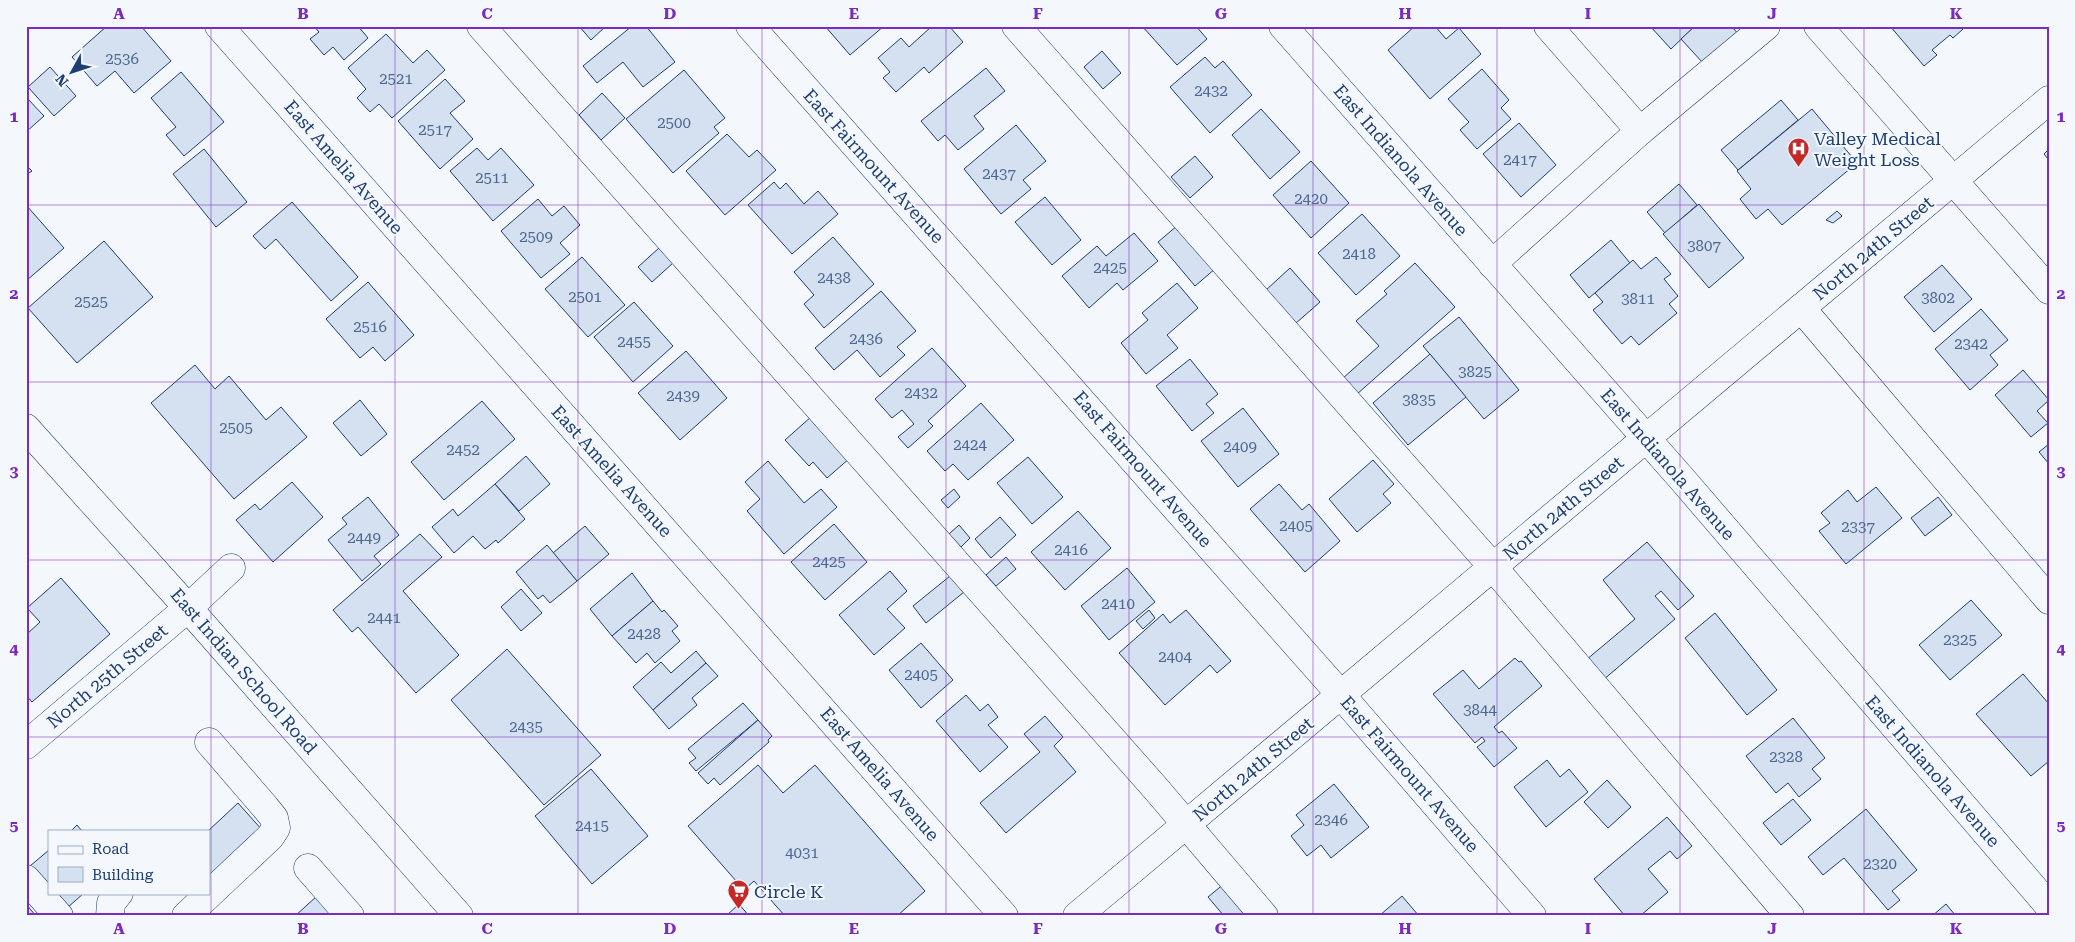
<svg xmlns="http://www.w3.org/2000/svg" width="2075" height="942" font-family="'Roboto Serif',serif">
<rect width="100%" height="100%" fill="#f4f7fb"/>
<g fill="#d5e0f0" stroke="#1d3f73">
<polygon points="107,26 141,26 171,61 134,93 115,71 97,86 72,57"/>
<polygon points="314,26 358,26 368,38 344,60 333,47 324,55 310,39 319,32"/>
<polygon points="579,26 606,26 591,40"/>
<polygon points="632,26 646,26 675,62 643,87 623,62 597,83 583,66"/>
<polygon points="825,26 884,26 850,55"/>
<polygon points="932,26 949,26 963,42 929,73 924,67 896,92 883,78 890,72 878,58 901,38 909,47"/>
<polygon points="1142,26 1196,26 1207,39 1177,65"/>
<polygon points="1415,26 1435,26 1446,39 1459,28 1481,54 1430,99 1388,50"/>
<polygon points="1650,26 1695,26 1671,49"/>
<polygon points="1695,26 1731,26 1743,39 1703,63 1681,39"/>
<polygon points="1890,26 1960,26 1963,29 1953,38 1950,35 1932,50 1937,55 1924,66"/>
<polygon points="386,34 413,63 427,50 445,70 392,118 379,104 370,112 357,98 366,89 348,68"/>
<polygon points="1102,51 1121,73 1103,89 1084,67"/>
<polygon points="1205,57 1215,68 1223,61 1252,95 1210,133 1170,87"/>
<polygon points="50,67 76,96 54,116 28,87"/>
<polygon points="986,68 1005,91 974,116 984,129 958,150 945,135 938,141 921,121"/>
<polygon points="1482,69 1509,100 1501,108 1511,119 1477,149 1460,130 1469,122 1448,99"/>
<polygon points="684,70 725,118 714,127 719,133 673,173 626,119"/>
<polygon points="181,72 224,122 184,156 166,135 176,127 151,98"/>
<polygon points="445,79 465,101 450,113 473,139 440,169 398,121"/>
<polygon points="602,93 625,118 601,140 579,115"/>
<polygon points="26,97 44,116 26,132"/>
<polygon points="1781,100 1798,120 1738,170 1721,150"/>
<polygon points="1261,109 1300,152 1270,179 1232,135"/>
<polygon points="1812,109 1857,163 1782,225 1768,209 1756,219 1740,199 1751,189 1737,171"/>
<polygon points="1519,123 1556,165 1521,197 1483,154"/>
<polygon points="1016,125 1046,161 1023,180 1031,189 1001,214 964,169"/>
<polygon points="727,134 749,157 757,150 776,170 725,215 686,171"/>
<polygon points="477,148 488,160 501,148 534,185 493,221 450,171"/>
<polygon points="204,149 247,202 216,227 173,174"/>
<polygon points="2049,149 2049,159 2048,159 2044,154"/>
<polygon points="1195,156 1213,177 1190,198 1171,177"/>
<polygon points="1311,161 1349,203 1311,238 1273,195"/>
<polygon points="26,165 32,171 26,175"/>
<polygon points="774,182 780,189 786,183 804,204 818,191 838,214 792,254 748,205"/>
<polygon points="1679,184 1697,205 1665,233 1647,212"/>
<polygon points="1045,197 1081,240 1052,265 1015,222"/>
<polygon points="538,199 552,216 564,206 580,225 560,243 570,254 541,278 501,231"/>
<polygon points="292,202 358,277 331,301 276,239 265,249 253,236"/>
<polygon points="1699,204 1744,258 1709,288 1663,234"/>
<polygon points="26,205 64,248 26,281"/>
<polygon points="1837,211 1842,216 1833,223 1826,220"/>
<polygon points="1362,214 1400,256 1356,295 1318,253"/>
<polygon points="1178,225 1216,268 1195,286 1158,242"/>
<polygon points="1134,233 1158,261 1123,290 1117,283 1089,308 1062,276 1097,246 1106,256"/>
<polygon points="833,237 874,284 824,328 804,304 814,295 794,272"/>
<polygon points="1611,240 1630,263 1589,298 1570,275"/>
<polygon points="104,241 153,297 77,363 28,308"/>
<polygon points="659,248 673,263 652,282 638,267"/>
<polygon points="582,257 625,305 588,337 545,289"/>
<polygon points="1656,257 1671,274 1664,279 1678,296 1669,304 1677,313 1639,345 1631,336 1622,344 1593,310 1603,302 1595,293 1633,260 1641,269"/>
<polygon points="1415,263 1455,307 1356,395 1342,379 1379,346 1356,321 1387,294 1384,291"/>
<polygon points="1942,265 1972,299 1934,332 1904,297"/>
<polygon points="1290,268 1320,302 1295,324 1265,291"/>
<polygon points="368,282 414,335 385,361 373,347 360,358 326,319"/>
<polygon points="1177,283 1198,308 1167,335 1178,348 1146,374 1121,343 1148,320 1142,313"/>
<polygon points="881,291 916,331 897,347 905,355 880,377 857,350 834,370 815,348"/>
<polygon points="634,302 673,346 633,382 594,337"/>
<polygon points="1981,309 2008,340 1990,355 1998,365 1970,390 1935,349"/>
<polygon points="1459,317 1519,390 1484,419 1423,346"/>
<polygon points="932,348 966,386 928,421 933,426 908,448 898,437 914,424 902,410 892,418 875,399"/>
<polygon points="686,351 727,398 680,440 638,393"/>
<polygon points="1430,354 1466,397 1408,445 1373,403"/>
<polygon points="1190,359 1218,394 1206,404 1214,413 1192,431 1156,386"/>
<polygon points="195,365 215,389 229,376 266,420 281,407 307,437 234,499 151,403"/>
<polygon points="2023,370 2049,400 2037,411 2048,423 2031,437 1995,395"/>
<polygon points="360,400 387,434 361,456 333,423"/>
<polygon points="482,401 515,439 444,500 411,462"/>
<polygon points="981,403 1014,440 968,480 953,464 945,471 927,451"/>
<polygon points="1243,408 1279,454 1238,487 1201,441"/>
<polygon points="812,416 850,458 827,478 813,462 809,466 785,440"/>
<polygon points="2049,444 2049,464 2039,452"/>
<polygon points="526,456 550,484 519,511 495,484"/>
<polygon points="1028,457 1063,497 1032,524 997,483"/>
<polygon points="1373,460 1394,484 1383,494 1391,503 1357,532 1329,499"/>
<polygon points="768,461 804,503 821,489 837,507 784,554 747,511 760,499 745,482"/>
<polygon points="292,482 323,517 273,562 236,520 255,504 260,510"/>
<polygon points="495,484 525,519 498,543 496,540 485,549 473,536 454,553 432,527 453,509 458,516"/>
<polygon points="1279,484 1302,510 1309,504 1340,541 1305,572 1250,509"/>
<polygon points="1876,487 1902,518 1846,564 1819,531 1830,523 1821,513 1848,490 1857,502"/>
<polygon points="954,489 960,497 948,508 941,500"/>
<polygon points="368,497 399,535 374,556 381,564 362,581 328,540 347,524 342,518"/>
<polygon points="1938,497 1952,515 1925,536 1911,518"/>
<polygon points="1078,511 1111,548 1065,590 1031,552"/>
<polygon points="1000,517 1016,535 991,558 975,539"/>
<polygon points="834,524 867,562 825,600 791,562"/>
<polygon points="959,525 970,538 961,547 949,534"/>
<polygon points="585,526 609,554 577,581 553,553"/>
<polygon points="420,534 442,557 403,591 459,655 416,693 358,627 352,632 333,610"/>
<polygon points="1647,542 1694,596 1678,610 1661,591 1655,596 1675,619 1603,680 1586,660 1635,619 1603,580"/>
<polygon points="547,545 577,581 550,603 543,595 538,599 516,572"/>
<polygon points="1006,557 1016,569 996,586 986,575"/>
<polygon points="1127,568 1155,602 1109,640 1081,606"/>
<polygon points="890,571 907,591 887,609 905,628 874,655 839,615"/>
<polygon points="632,573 653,601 612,636 590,609"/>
<polygon points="950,576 964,592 926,623 913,606"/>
<polygon points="61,578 110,634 32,702 26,695 26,635 40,622 27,608"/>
<polygon points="521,589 542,613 521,631 501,607"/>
<polygon points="1971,600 2002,635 1950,680 1919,645"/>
<polygon points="653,601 662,612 664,610 678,626 672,631 680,641 655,663 647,653 636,663 612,636"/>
<polygon points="1149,610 1155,618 1143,629 1136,621"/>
<polygon points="1186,610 1231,661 1217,673 1210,665 1165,705 1119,653 1163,614 1170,623"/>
<polygon points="1715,613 1777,690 1747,715 1685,638"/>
<polygon points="921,643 953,680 921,708 889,670"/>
<polygon points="507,649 601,755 544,805 451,700"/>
<polygon points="696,651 706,663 653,710 633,687 661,662 671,673"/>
<polygon points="1515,658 1519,662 1521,661 1542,686 1494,727 1499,733 1502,731 1517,748 1494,767 1477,747 1485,741 1482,737 1475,743 1433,694 1463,670 1479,689"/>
<polygon points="706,663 718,676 692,698 697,705 669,729 653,710"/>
<polygon points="2023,674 2049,704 2049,761 2031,776 1976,714"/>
<polygon points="966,695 980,711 988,704 998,717 988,725 1008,747 980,772 936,721"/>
<polygon points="743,703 758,720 696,771 689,763 696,758 688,749"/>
<polygon points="1045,716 1063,737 1054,746 1076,772 1006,833 980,803 1040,752 1024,734"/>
<polygon points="1793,718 1825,758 1812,769 1821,779 1799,797 1788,783 1776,793 1746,756"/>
<polygon points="758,720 772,736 768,740 769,742 720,785 714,778 708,784 698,773"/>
<polygon points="1547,760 1560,777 1569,769 1588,792 1546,827 1514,787"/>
<polygon points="758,765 783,793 815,765 925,891 897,916 785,916 754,881 744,890 688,826"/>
<polygon points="591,769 648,836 592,884 535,816"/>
<polygon points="1607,780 1631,807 1608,828 1584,802"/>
<polygon points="1334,784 1369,827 1331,858 1321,845 1307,856 1291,836 1304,825 1296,815"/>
<polygon points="1793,799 1811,820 1781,845 1763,823"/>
<polygon points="238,803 263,831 209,884 208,831"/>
<polygon points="1866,809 1917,870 1892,891 1900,900 1888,910 1844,858 1823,875 1808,857"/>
<polygon points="1667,817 1692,846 1677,859 1670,851 1648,869 1668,892 1640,916 1625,916 1594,879"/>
<polygon points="77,825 82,831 71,831"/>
<polygon points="49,850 49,887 30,866"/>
<polygon points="1225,883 1254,916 1224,916 1208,897"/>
<polygon points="54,893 84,893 67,908"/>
<polygon points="317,896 335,916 295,916"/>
<polygon points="1402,896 1419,916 1379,916"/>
<polygon points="26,904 36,916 26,916"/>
<polygon points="739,904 749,916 726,916"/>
<polygon points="1946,904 1956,916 1932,916"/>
</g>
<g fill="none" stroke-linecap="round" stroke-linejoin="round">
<defs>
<g id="minor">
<polyline points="219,26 1004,916"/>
<polyline points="481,26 1157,790 1264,916"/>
<polyline points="750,26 1341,695 1532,916"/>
<polyline points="1016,26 1493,567 1790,916"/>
<polyline points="1283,26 1682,479 2049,906"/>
<polyline points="1548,26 1640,131"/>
<polyline points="1818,26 2049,290"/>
<polyline points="1492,264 1640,131 1766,26"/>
<polyline points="1801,308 2049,600"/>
<polyline points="26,745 188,608 231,568"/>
<polyline points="308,868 350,916"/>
<polyline points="26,879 59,916"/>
<polyline points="110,916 111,903 119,893"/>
<polyline points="186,916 270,837 276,828 274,818 265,807 209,742"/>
</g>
<g id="major">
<polyline points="26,428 188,608 459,916"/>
<polyline points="1077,916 2049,100"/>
</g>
</defs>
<use href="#minor" stroke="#1d3f73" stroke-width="29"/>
<use href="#major" stroke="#1d3f73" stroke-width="29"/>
<use href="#minor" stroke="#f4f7fb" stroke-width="28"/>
<use href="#major" stroke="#f4f7fb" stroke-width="28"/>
</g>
<path fill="none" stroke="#7b2cbf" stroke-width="1" stroke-opacity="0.55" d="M 211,26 L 211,916M 395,26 L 395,916M 578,26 L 578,916M 762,26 L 762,916M 946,26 L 946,916M 1129,26 L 1129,916M 1313,26 L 1313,916M 1497,26 L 1497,916M 1680,26 L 1680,916M 1864,26 L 1864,916M 26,205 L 2049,205M 26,382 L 2049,382M 26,560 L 2049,560M 26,737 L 2049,737"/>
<defs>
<symbol id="hospital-pin" viewBox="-11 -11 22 30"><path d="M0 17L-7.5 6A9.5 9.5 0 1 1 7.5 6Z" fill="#c62828" stroke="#f4f7fb"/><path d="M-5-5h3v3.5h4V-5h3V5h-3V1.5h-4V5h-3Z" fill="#fff"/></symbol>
<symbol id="supermarket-pin" viewBox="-11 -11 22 30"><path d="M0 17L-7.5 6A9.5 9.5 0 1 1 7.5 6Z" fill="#c62828" stroke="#f4f7fb"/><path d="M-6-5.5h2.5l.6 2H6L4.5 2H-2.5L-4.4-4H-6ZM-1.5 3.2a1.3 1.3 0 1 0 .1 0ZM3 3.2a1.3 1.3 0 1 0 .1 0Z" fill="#fff"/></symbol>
</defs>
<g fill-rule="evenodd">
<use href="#hospital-pin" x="1786" y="136" width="25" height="34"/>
<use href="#supermarket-pin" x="726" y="878" width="25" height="34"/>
</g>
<g text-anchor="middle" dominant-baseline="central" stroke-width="4" stroke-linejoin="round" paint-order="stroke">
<g font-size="15" fill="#4b6792">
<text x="122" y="59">2536</text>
<text x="396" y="79">2521</text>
<text x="1211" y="91">2432</text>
<text x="674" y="123">2500</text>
<text x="435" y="130">2517</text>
<text x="1520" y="160">2417</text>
<text x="999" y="174">2437</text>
<text x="492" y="178">2511</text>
<text x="1311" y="199">2420</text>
<text x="536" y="237">2509</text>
<text x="1704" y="246">3807</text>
<text x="1359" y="254">2418</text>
<text x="1110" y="268">2425</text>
<text x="834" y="278">2438</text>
<text x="585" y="297">2501</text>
<text x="1938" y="298">3802</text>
<text x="1638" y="299">3811</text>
<text x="91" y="302">2525</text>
<text x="370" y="327">2516</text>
<text x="866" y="339">2436</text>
<text x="634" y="342">2455</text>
<text x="1971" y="344">2342</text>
<text x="1475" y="372">3825</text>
<text x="921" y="393">2432</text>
<text x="683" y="396">2439</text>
<text x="1419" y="400">3835</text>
<text x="236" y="428">2505</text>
<text x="970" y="445">2424</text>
<text x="1240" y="447">2409</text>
<text x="463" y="450">2452</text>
<text x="1296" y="526">2405</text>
<text x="1858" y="527">2337</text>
<text x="364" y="538">2449</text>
<text x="1071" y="550">2416</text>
<text x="829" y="562">2425</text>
<text x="1118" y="604">2410</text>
<text x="384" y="618">2441</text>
<text x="644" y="634">2428</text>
<text x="1960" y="640">2325</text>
<text x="1175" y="657">2404</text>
<text x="921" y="675">2405</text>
<text x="1480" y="710">3844</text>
<text x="526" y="727">2435</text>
<text x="1786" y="757">2328</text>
<text x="1331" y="820">2346</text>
<text x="592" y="826">2415</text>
<text x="802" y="853">4031</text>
<text x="1880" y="864">2320</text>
</g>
<g font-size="18" fill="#1d3f73" stroke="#f4f7fb" text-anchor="start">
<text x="1814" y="138">Valley Medical<tspan x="1814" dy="21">Weight Loss</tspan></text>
<text x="754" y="891">Circle K</text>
</g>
<g font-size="18" fill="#1d3f73" stroke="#f4f7fb">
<text transform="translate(1401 160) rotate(49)">East Indianola Avenue</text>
<text transform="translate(874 166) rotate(48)">East Fairmount Avenue</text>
<text transform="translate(344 167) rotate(49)">East Amelia Avenue</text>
<text transform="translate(1873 248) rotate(-40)">North 24th Street</text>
<text transform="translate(1668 464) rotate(49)">East Indianola Avenue</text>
<text transform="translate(1143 469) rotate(49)">East Fairmount Avenue</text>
<text transform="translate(612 471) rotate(48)">East Amelia Avenue</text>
<text transform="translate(1563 508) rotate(-40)">North 24th Street</text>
<text transform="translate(244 671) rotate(49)">East Indian School Road</text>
<text transform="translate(107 676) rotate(-40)">North 25th Street</text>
<text transform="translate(1253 769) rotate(-40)">North 24th Street</text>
<text transform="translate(1933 771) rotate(49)">East Indianola Avenue</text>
<text transform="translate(880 774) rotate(49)">East Amelia Avenue</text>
<text transform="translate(1410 774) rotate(49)">East Fairmount Avenue</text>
</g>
</g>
<rect width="2075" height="942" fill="none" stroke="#f4f7fb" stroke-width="55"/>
<rect x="48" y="830" width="162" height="65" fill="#f4f7fb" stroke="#9eadc5"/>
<rect x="58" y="846" width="25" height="8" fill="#f4f7fb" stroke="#9eadc5"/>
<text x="92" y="854" font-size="15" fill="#1d3f73">Road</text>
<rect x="58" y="867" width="25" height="15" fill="#d5e0f0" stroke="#9eadc5"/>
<text x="92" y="880" font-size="15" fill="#1d3f73">Building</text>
<g transform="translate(72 72) rotate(230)" stroke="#f4f7fb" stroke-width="4" paint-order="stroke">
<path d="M0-4L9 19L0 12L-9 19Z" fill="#1d3f73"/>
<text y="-8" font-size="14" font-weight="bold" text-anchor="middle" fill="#1d3f73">N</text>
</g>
<rect x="28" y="28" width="2020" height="886" fill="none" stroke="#7b2cbf" stroke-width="2"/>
<g font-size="16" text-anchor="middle" font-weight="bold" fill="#7b2cbf">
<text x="119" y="19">A</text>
<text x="303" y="19">B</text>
<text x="487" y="19">C</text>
<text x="670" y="19">D</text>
<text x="854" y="19">E</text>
<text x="1038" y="19">F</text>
<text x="1221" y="19">G</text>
<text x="1405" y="19">H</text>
<text x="1588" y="19">I</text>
<text x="1772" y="19">J</text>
<text x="1956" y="19">K</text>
<text x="14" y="122">1</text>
<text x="2061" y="122">1</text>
<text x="14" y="299">2</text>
<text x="2061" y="299">2</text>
<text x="14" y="477">3</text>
<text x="2061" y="477">3</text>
<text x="14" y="654">4</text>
<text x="2061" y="654">4</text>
<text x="14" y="831">5</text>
<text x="2061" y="831">5</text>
<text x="119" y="934">A</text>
<text x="303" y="934">B</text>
<text x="487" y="934">C</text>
<text x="670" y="934">D</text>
<text x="854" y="934">E</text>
<text x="1038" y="934">F</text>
<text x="1221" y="934">G</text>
<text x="1405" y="934">H</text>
<text x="1588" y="934">I</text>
<text x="1772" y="934">J</text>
<text x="1956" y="934">K</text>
</g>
</svg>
